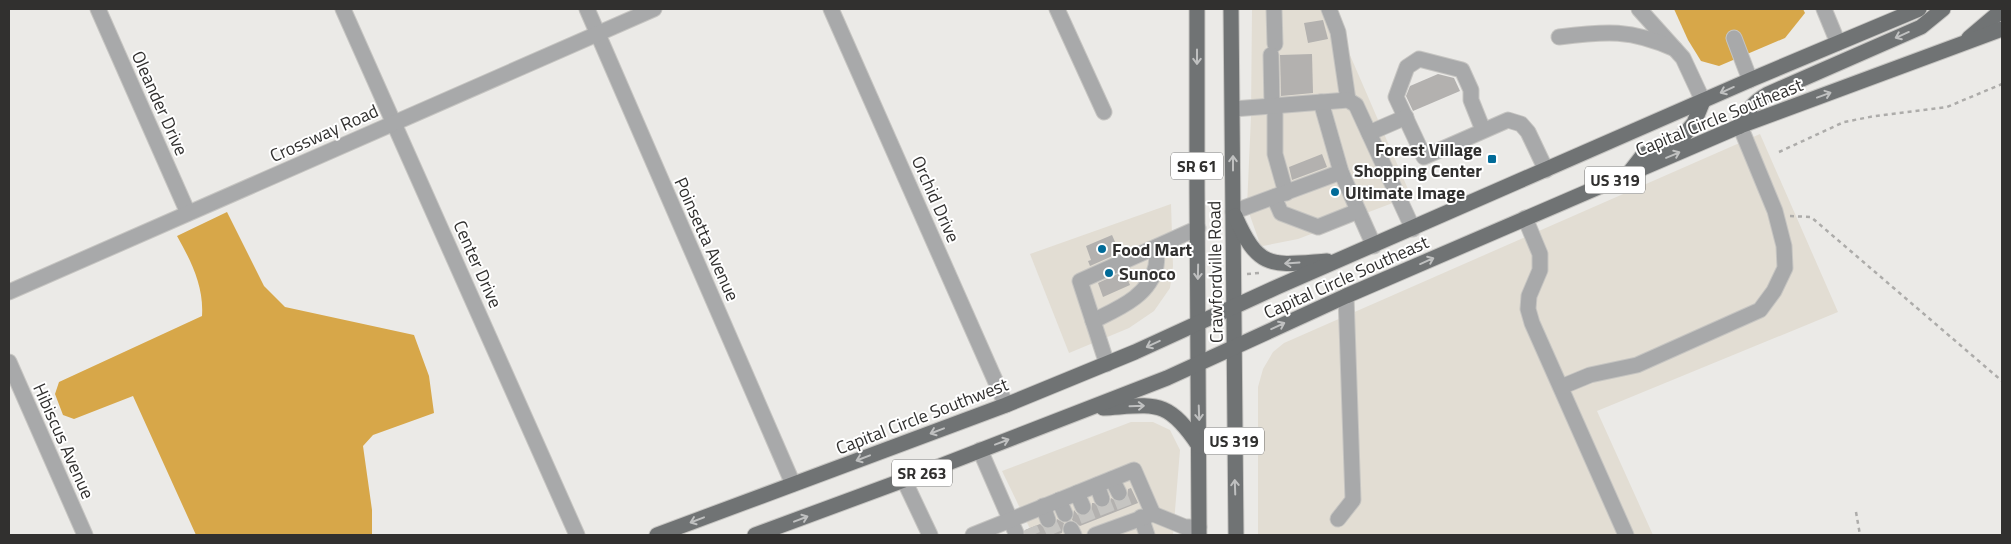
<svg xmlns="http://www.w3.org/2000/svg" width="2011" height="544" font-family="'Titillium Web',sans-serif">
<rect width="100%" height="100%" fill="#ebeae7"/>
<g fill="#e2ddd3">
<polygon points="1252,9 1330,9 1411,196 1298,239 1263,246 1260,244 1247,207 1251,117"/>
<polygon points="1760,134 1838,312 1597,411 1653,535 1258,535 1258,387 1263,369 1273,352 1284,343"/>
<polygon points="1171,204 1173,266 1170,288 1154,311 1129,328 1069,353 1030,254"/>
<polygon points="1131,422 1153,422 1170,430 1180,450 1173,535 1033,535 1002,471"/>
</g>
<g fill="#d7a749">
<polygon points="1674,9 1803,9 1805,13 1785,38 1719,66 1701,61 1688,40"/>
<path d="M 227,212 L 264,286 L 285,307 L 414,335 L 429,376 L 434,413 L 373,435 L 363,446 L 372,510 L 372,535 L 196,535 L 133,396 L 74,419 L 63,415 L 55,394 L 59,382 L 202,316 C 204,286 191,261 177,236 Z"/>
</g>
<g fill="#b3b1af">
<polygon points="1323,20 1328,39 1308,43 1304,23"/>
<polygon points="1312,54 1313,93 1281,96 1280,55"/>
<polygon points="1438,74 1454,78 1460,91 1413,111 1406,96 1410,86"/>
<polygon points="1322,154 1327,167 1292,180 1289,167"/>
<polygon points="1112,235 1119,251 1116,252 1117,254 1090,266 1088,261 1091,260 1086,246"/>
<polygon points="1124,271 1130,285 1103,297 1098,283"/>
<polygon points="1131,488 1138,503 1080,526 1072,520 1074,510 1078,515 1086,516 1091,512 1092,503 1094,503 1101,508 1109,505 1111,498 1118,502 1124,501 1127,498 1128,489"/>
<polygon points="1057,519 1064,523 1062,533 1056,535 1025,535 1025,530 1040,524 1046,529 1052,529 1055,526"/>
</g>
<g fill="none" stroke-linecap="round" stroke-linejoin="round">
<g stroke="#c6c5c2" stroke-width="15" stroke-dasharray="15 8" stroke-linecap="butt">
<polyline points="1119,493 1125,508"/>
<polyline points="1102,499 1108,514"/>
<polyline points="1083,507 1089,522"/>
<polyline points="1048,520 1055,535"/>
<polyline points="1030,528 1033,535"/>
</g>
<defs>
<g id="minor">
<polyline points="98,9 188,213"/>
<polyline points="343,9 577,535"/>
<polyline points="587,9 793,484"/>
<polyline points="831,9 1006,405"/>
<polyline points="1057,9 1104,112"/>
<polyline points="1274,9 1275,44"/>
<polyline points="1329,9 1338,32 1348,100"/>
<polyline points="1639,9 1683,58 1703,101"/>
<polyline points="1824,9 1838,43"/>
<path d="M 1559,37 C 1606,31 1631,29 1675,49"/>
<polyline points="1734,38 1750,80"/>
<polyline points="1271,55 1272,106"/>
<polyline points="1321,102 1341,172 1374,246"/>
<polyline points="1275,106 1275,154 1286,193"/>
<polyline points="1233,109 1348,100 1356,105 1413,229"/>
<polyline points="1483,130 1471,100 1471,90 1462,70 1419,59 1407,67 1396,97 1424,157 1508,120 1521,124 1528,132 1546,170"/>
<polyline points="1369,133 1406,117"/>
<polyline points="1274,197 1281,213 1318,227 1358,211"/>
<polyline points="1233,212 1341,172"/>
<polyline points="1525,218 1540,254 1540,270 1529,296 1528,309 1532,323 1626,535"/>
<polyline points="9,292 654,9"/>
<path d="M 1093,321 C 1117,309 1150,296 1156,266 C 1157,260 1157,253 1157,247"/>
<polyline points="9,362 85,535"/>
<polyline points="1107,364 1080,281 1198,228"/>
<polyline points="1561,387 1590,375 1637,365 1760,310 1774,291 1785,268 1784,246 1775,211 1740,126"/>
<polyline points="980,450 1016,533"/>
<polyline points="1112,479 1119,493"/>
<polyline points="904,480 930,535"/>
<polyline points="1097,485 1102,499"/>
<polyline points="1077,493 1083,507"/>
<polyline points="1059,500 1065,514"/>
<polyline points="1043,506 1048,520"/>
<polyline points="1153,514 1185,527 1199,527"/>
<polyline points="1141,517 1147,535"/>
<polyline points="1338,519 1353,500 1346,296"/>
<polyline points="1071,529 1074,535"/>
<polyline points="973,535 1134,470 1153,514 1095,535"/>
</g>
<g id="major">
<polyline points="1197,9 1197,188 1199,535"/>
<polyline points="1231,9 1236,535"/>
<polyline points="1969,38 2002,10"/>
<path d="M 1740,126 C 1746,111 1754,102 1768,94 L 1921,27 L 1943,9"/>
<polyline points="1629,173 1643,155 1684,135 1694,123 1703,101"/>
<path d="M 1235,216 C 1259,271 1272,265 1327,261"/>
<path d="M 1103,408 C 1156,405 1167,398 1199,446"/>
<polyline points="657,535 1006,405 1135,352 1277,287 1750,80 1919,9"/>
<polyline points="755,535 904,480 1167,378 1346,296 1740,126 2002,29"/>
</g>
</defs>
<use href="#minor" stroke="#c6c5c2" stroke-width="17"/>
<use href="#major" stroke="#c6c5c2" stroke-width="17"/>
<g stroke="#adacaa" stroke-width="2.5" stroke-dasharray="4 4" stroke-linecap="butt">
<polyline points="1779,152 1844,122 1875,116 1947,107 2002,84"/>
<polyline points="1790,216 1811,217 2002,381"/>
<polyline points="1247,274 1259,273"/>
<polyline points="1856,512 1860,535"/>
</g>
<use href="#minor" stroke="#a8a9aa" stroke-width="15"/>
<use href="#major" stroke="#707374" stroke-width="15"/>
</g>
<defs><path id="oneway-shaft" d="M-6 0H5M1.5-3L5.5 0L1.5 3" fill="none" stroke-width="1.6" stroke-linecap="round" stroke-linejoin="round" transform="scale(1.25)"/></defs>
<g stroke="#bfc0c0">
<use href="#oneway-shaft" transform="translate(1902 35) rotate(156)"/>
<use href="#oneway-shaft" transform="translate(1197 57) rotate(90)"/>
<use href="#oneway-shaft" transform="translate(1727 90) rotate(156)"/>
<use href="#oneway-shaft" transform="translate(1824 95) rotate(-20)"/>
<use href="#oneway-shaft" transform="translate(1673 155) rotate(-23)"/>
<use href="#oneway-shaft" transform="translate(1233 163) rotate(-90)"/>
<use href="#oneway-shaft" transform="translate(1427 261) rotate(-24)"/>
<use href="#oneway-shaft" transform="translate(1292 263) rotate(176)"/>
<use href="#oneway-shaft" transform="translate(1198 272) rotate(91)"/>
<use href="#oneway-shaft" transform="translate(1278 326) rotate(-25)"/>
<use href="#oneway-shaft" transform="translate(1153 344) rotate(155)"/>
<use href="#oneway-shaft" transform="translate(1137 406) rotate(-2)"/>
<use href="#oneway-shaft" transform="translate(1199 413) rotate(88)"/>
<use href="#oneway-shaft" transform="translate(937 431) rotate(159)"/>
<use href="#oneway-shaft" transform="translate(1002 442) rotate(-21)"/>
<use href="#oneway-shaft" transform="translate(863 458) rotate(159)"/>
<use href="#oneway-shaft" transform="translate(1235 487) rotate(-92)"/>
<use href="#oneway-shaft" transform="translate(801 519) rotate(-21)"/>
<use href="#oneway-shaft" transform="translate(697 520) rotate(159)"/>
</g>
<g fill="#016b98" stroke="#fff" stroke-width="2">
<rect x="1487" y="154" width="10" height="10" rx="2.5"/>
<circle cx="1335" cy="192" r="5"/>
<circle cx="1102" cy="249" r="5"/>
<circle cx="1109" cy="273" r="5"/>
</g>
<g text-anchor="middle" dominant-baseline="central" stroke-width="4" stroke-linejoin="round" paint-order="stroke">
<g fill="#fff" stroke="#6f6e6d" stroke-width="1">
<rect x="1171" y="152.5" width="52" height="27" rx="4"/>
<rect x="1585" y="166.5" width="60" height="27" rx="4"/>
<rect x="1204" y="427.5" width="60" height="27" rx="4"/>
<rect x="892" y="459.5" width="60" height="27" rx="4"/>
</g>
<g font-size="16" font-weight="bold" fill="#31302f">
<text x="1197" y="166">SR 61</text>
<text x="1615" y="180">US 319</text>
<text x="1234" y="441">US 319</text>
<text x="922" y="473">SR 263</text>
</g>
<g font-size="18" fill="#31302f" stroke="#fff">
<text transform="translate(160 103) rotate(66)">Oleander Drive</text>
<text transform="translate(1719 117) rotate(-22)">Capital Circle Southeast</text>
<text transform="translate(324 133) rotate(-24)">Crossway Road</text>
<text transform="translate(936 199) rotate(66)">Orchid Drive</text>
<text transform="translate(707 239) rotate(66)">Poinsetta Avenue</text>
<text transform="translate(478 264) rotate(66)">Center Drive</text>
<text transform="translate(1215 272) rotate(-91)">Crawfordville Road</text>
<text transform="translate(1346 277) rotate(-24)">Capital Circle Southeast</text>
<text transform="translate(922 416) rotate(-21)">Capital Circle Southwest</text>
<text transform="translate(64 441) rotate(66)">Hibiscus Avenue</text>
</g>
<g font-size="18" font-weight="bold" fill="#31302f" stroke="#fff" text-anchor="start">
<text x="1482" y="149" text-anchor="end">Forest Village<tspan x="1482" dy="21">Shopping Center</tspan></text>
<text x="1345" y="192">Ultimate Image</text>
<text x="1112" y="249">Food Mart</text>
<text x="1119" y="273">Sunoco</text>
</g>
</g>
<rect width="2011" height="544" fill="none" stroke="#31302f" stroke-width="20"/>
</svg>
